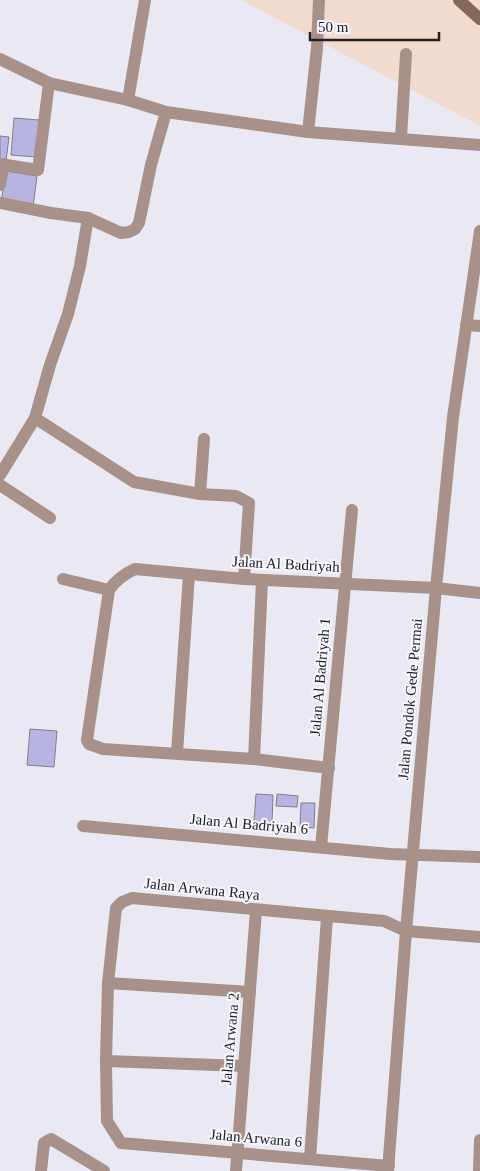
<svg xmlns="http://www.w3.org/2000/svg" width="480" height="1171" font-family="'Times New Roman',serif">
<rect width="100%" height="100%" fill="#eae8f2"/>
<polygon fill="#f1dbce" points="241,0 480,0 480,126"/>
<g fill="#b7b4e1" stroke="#7f7f88">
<polygon points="14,118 39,120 36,157 11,155"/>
<polygon points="0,136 9,137 6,161 0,160"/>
<polygon points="6,171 37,176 33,207 1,202"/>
<polygon points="30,729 57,731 54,767 27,765"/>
<polygon points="256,794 273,795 272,824 254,822"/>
<polygon points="277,794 298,796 297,807 276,806"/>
<polygon points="301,803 315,803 314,828 300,827"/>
</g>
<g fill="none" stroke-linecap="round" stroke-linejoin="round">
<g stroke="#a79189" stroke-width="12">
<polyline points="0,59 49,83 128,100 166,112 308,132 480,145"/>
<polyline points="128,100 145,0"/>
<polyline points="308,132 317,48 319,0"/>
<polyline points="401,138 406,54"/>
<polyline points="0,164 38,170 49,83"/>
<polyline points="0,185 4,164"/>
<polyline points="0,203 51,213 88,218 121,233 129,232 135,229 139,223 151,165 166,112"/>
<polyline points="466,325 480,326"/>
<polyline points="35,418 134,482 200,494 236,496 249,503 244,579"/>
<polyline points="0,475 35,418 50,365 68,314 80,266 88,218"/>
<polyline points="0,485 50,518"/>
<polyline points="200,494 204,439"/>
<polyline points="63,579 109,590"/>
<polyline points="177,753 189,574"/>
<polyline points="254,759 262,580"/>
<path d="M 329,768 L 254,759 L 103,749 L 89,744 L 87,740 L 109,590 C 116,580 124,574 135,569 L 244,579 L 436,588 L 480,593"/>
<polyline points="83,826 390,854 480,857"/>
<polyline points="321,847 352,510"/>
<polyline points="108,983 250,992"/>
<polyline points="106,1061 244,1066"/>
<polyline points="310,1159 327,917"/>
<polyline points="389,1166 121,1143 107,1121 106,1061 108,983 116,908 122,902 132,898 384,921 406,931 480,937"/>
<polyline points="41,1171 44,1143 51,1139 104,1171"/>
<polyline points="236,1171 256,911"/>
<polyline points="479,1171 480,1140"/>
</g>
<polyline stroke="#a79189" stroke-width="12" points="388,1171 406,931 436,588 453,417 480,231"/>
<polyline stroke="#85675b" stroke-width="12" points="459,0 480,19"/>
</g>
<g text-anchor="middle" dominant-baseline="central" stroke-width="4" stroke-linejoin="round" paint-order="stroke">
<g font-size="15" fill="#212124" stroke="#f7f6fe">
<text transform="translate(286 564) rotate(3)">Jalan Al Badriyah</text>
<text transform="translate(320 677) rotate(-85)">Jalan Al Badriyah 1</text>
<text transform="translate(410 699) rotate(-85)">Jalan Pondok Gede Permai</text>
<text transform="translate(249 824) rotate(5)">Jalan Al Badriyah 6</text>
<text transform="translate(202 889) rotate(6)">Jalan Arwana Raya</text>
<text transform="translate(230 1039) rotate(-85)">Jalan Arwana 2</text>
<text transform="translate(256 1138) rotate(5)">Jalan Arwana 6</text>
</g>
</g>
<path d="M310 32v8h129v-8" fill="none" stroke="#212124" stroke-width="2.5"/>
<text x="318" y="32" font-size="15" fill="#212124" stroke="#f7f6fe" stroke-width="4" paint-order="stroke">50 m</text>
</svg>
